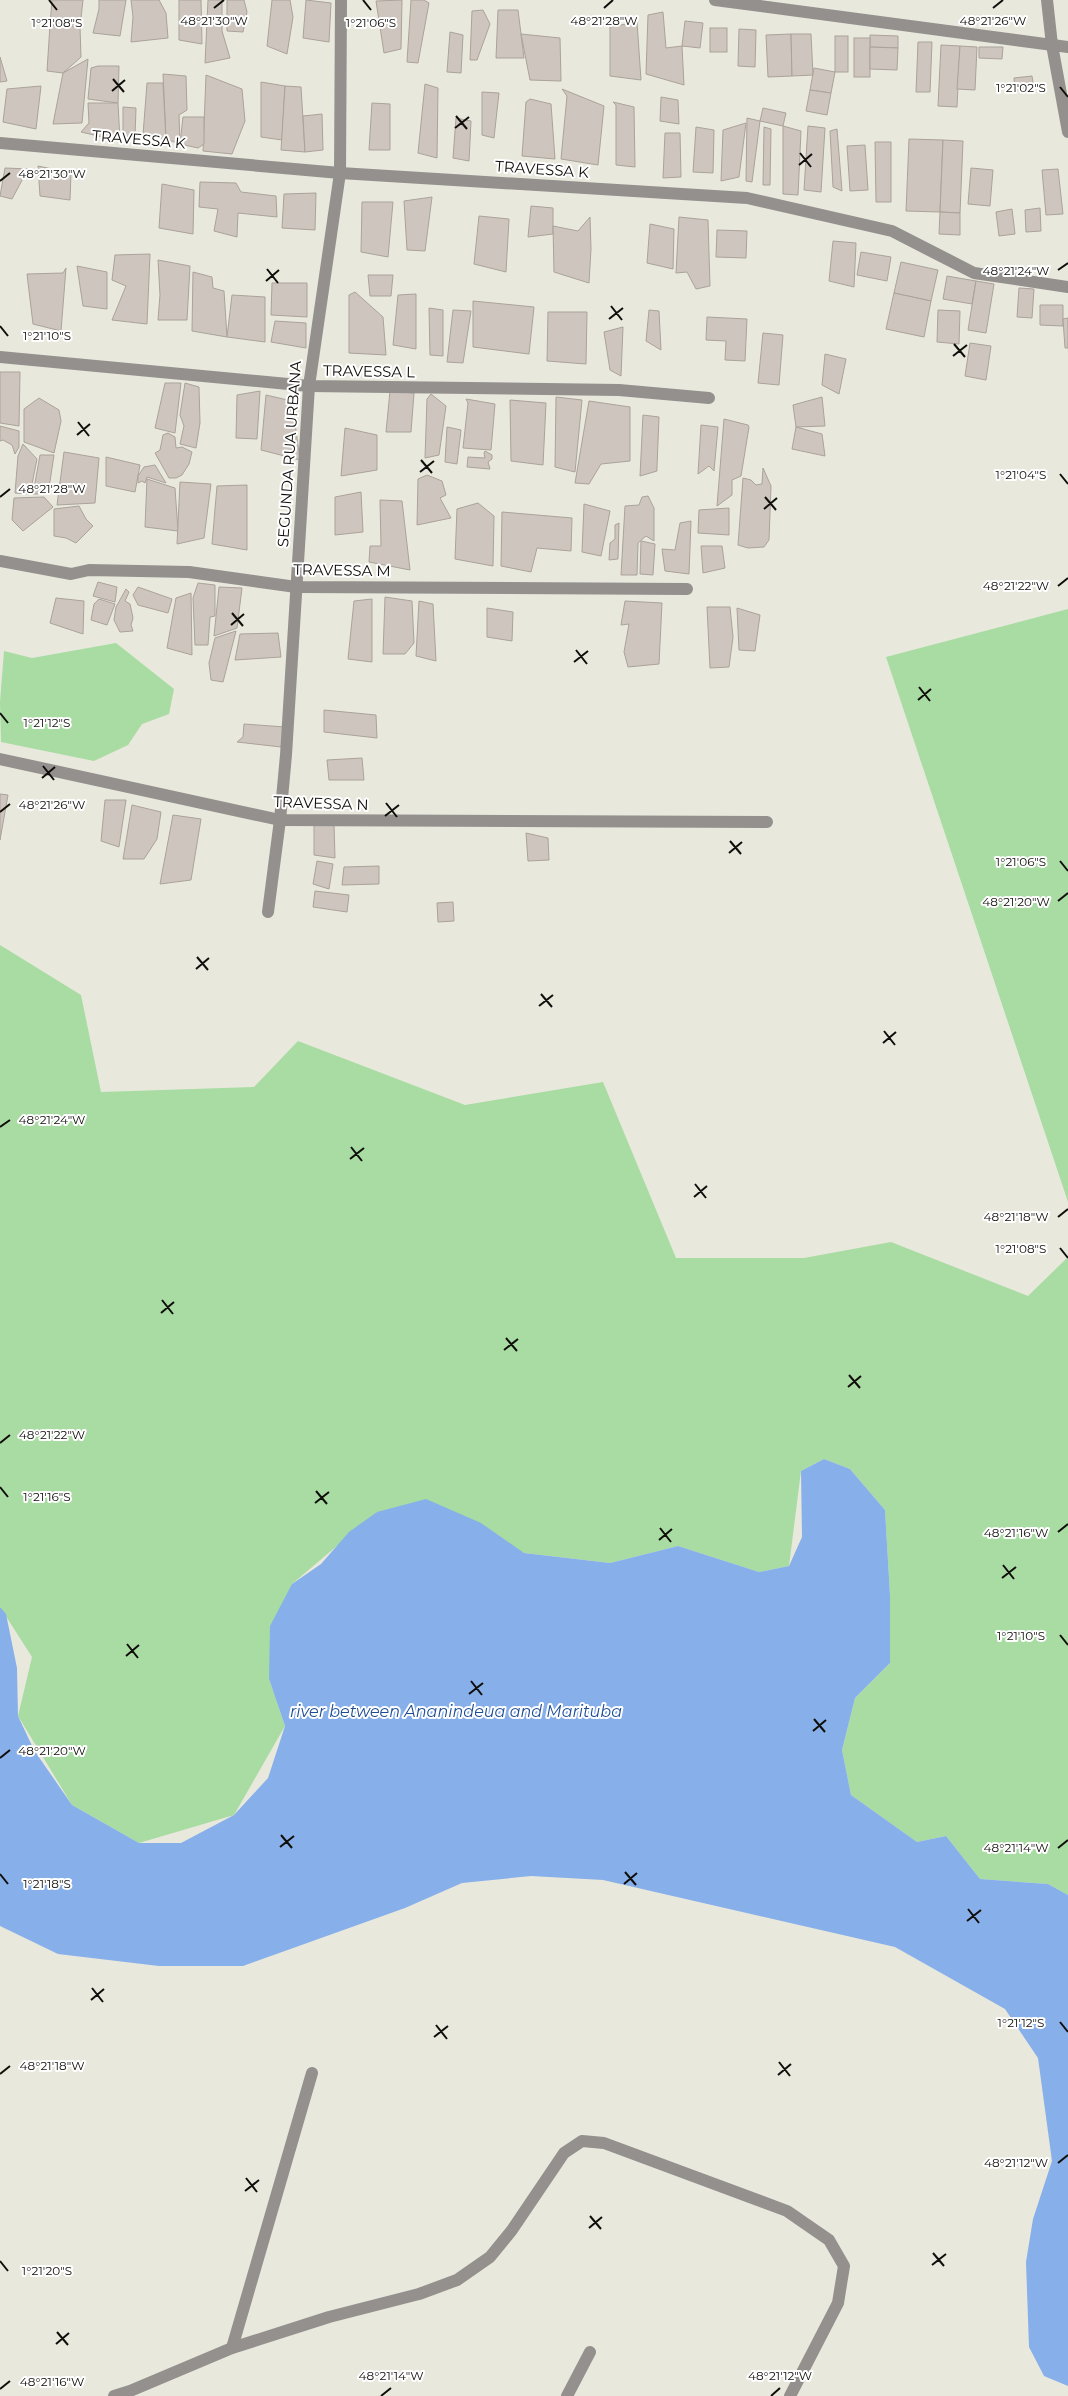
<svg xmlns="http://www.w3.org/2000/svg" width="1068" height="2396" font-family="Montserrat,sans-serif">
<rect width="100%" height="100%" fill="#e9e8dd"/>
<g fill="#a8dca2">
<polygon points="1068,609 1068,1202 886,657"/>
<polygon points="116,643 174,689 169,714 142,724 128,745 94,761 1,742 0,702 4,651 32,658"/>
<polygon points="0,945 81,995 101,1092 254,1087 298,1041 465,1105 603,1082 676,1258 804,1258 891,1242 1028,1296 1068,1257 1068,1895 1048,1884 980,1879 946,1836 917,1842 851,1795 842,1750 855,1698 890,1663 890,1595 885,1510 850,1469 824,1459 801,1471 789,1566 759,1572 678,1546 610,1563 524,1553 377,1512 292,1584 269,1679 285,1726 234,1815 139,1843 72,1805 18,1716 32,1657 0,1607"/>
</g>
<polygon fill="#87afea" points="824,1459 850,1469 885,1510 890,1595 890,1663 855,1698 842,1750 851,1795 917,1842 946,1836 980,1879 1048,1884 1068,1895 1068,2386 1044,2376 1029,2347 1026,2262 1033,2219 1052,2161 1038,2058 1005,2009 895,1947 603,1880 531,1876 462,1883 405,1908 243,1966 159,1966 58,1954 0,1926 0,1607 6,1614 17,1668 18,1716 34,1750 72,1805 139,1843 181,1843 234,1815 268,1778 285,1726 269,1679 270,1626 292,1584 321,1564 349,1532 377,1512 426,1499 481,1523 524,1553 610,1563 678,1546 759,1572 789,1566 802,1537 801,1471"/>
<g fill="#cec6be" stroke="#aaa29b">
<polygon points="52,0 83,0 80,27 50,25"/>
<polygon points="99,0 126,0 120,36 93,33 99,9"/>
<polygon points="131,0 159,0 166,13 168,38 131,42 133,17"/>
<polygon points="179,0 201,0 202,44 179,40"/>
<polygon points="208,0 222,0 222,31 230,58 205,63"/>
<polygon points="227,0 244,0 247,12 243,32 227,31"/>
<polygon points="272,0 290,0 293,17 287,54 267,46"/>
<polygon points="306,0 331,3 329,42 303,38"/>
<polygon points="402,0 401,49 384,53 376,1"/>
<polygon points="411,0 424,0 429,3 418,63 407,62"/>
<polygon points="483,10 490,24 477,60 470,60 472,11"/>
<polygon points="498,10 518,10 524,58 496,58"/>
<polygon points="663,12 666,48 682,46 684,85 646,74 648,15"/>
<polygon points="685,21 703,23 700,48 682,46"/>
<polygon points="637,22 641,80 610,76 610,27"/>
<polygon points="50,25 80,27 81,57 63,73 47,71"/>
<rect x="710" y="28" width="17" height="24"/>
<polygon points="739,29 756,30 755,67 738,66"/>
<polygon points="450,32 463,35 461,73 447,72"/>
<polygon points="521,34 560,38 561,81 530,80"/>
<polygon points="791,34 792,76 768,77 766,35"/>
<polygon points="791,34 811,34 813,75 792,76"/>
<polygon points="870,35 898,36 898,48 870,47"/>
<rect x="835" y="36" width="13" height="36"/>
<rect x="854" y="38" width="16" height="39"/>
<polygon points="918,42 932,42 930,92 916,92"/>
<polygon points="941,45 960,46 957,107 938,106"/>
<polygon points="960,46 977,47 975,90 957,89"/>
<polygon points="870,47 898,48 897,70 870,69"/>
<polygon points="979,47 1003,47 1002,59 979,58"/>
<polygon points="0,57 7,81 0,82"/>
<polygon points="88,59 82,123 53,124 63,73"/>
<polygon points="98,66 119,66 118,103 88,99 91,68"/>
<polygon points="814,68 835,72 831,93 810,90"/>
<polygon points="163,74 186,76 187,110 179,115 180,144 166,139"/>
<polygon points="206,75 242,89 245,121 232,154 203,151"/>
<polygon points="1032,76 1034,89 1015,91 1014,78"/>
<polygon points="261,82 285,86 282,140 261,137"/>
<polygon points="147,83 163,83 166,139 143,135"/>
<polygon points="425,84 438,88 437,158 418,153"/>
<polygon points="41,86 36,129 3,122 7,89"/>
<polygon points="285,86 301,87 305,152 281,150"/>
<polygon points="562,89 604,106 598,165 561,159 567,96"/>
<polygon points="810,90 831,93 827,115 806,111"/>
<polygon points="482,92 499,93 494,138 482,135"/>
<polygon points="661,97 678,100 679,124 660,121"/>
<polygon points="530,99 551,104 555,159 522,156 526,102"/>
<polygon points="613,102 634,107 635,167 616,165 616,105"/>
<polygon points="88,103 118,103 120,141 81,132 89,123"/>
<polygon points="372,103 390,104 390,150 369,150"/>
<polygon points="123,107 136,108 135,137 123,136"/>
<polygon points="763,108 786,113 783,126 760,121"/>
<polygon points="322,114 323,150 305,152 303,116"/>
<polygon points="183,117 204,117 204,144 198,148 180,144"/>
<polygon points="456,118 471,121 469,161 453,158"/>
<polygon points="747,118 760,121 752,182 746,181"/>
<polygon points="746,123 739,177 721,181 723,130"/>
<polygon points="783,126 801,131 798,195 783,194"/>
<polygon points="808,126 825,128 821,192 804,190"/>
<polygon points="696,127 714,130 713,173 693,172"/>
<polygon points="764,127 771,129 770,185 763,185"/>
<polygon points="837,129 842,191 833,187 830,131"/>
<polygon points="665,133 680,133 681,177 663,178"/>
<polygon points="909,139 943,140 940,212 906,211"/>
<polygon points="943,140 963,141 960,213 940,212"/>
<polygon points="875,142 891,142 891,202 876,202"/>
<polygon points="865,145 868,190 850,191 847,146"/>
<polygon points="38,166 71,173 70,200 40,196"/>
<polygon points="5,168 28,169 12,199 0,196"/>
<polygon points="971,168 993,170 990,206 968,204"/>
<polygon points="1058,169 1063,214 1046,215 1042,170"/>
<polygon points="200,182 236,183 241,192 276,196 277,217 238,213 237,237 214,231 218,209 199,207"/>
<polygon points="162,184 194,190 193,234 159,228"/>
<polygon points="316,193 315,230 282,228 284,194"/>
<polygon points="432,197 425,251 407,250 404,201"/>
<polygon points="362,202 393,202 388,257 361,252"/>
<polygon points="531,206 553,208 553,234 528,237"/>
<polygon points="1040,208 1041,231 1026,232 1025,210"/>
<polygon points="1012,209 1015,234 999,236 996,212"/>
<polygon points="940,212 960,213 960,235 939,234"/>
<polygon points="479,216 509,219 506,272 474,264"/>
<polygon points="590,217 591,249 589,283 554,272 553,226 578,231"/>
<polygon points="679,217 708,220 710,286 696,289 687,272 676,273"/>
<polygon points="650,224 674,229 673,269 647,263"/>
<polygon points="717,230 747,231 746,258 716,257"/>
<polygon points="833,241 856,243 854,287 829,281"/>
<polygon points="861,252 891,257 887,281 857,275"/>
<polygon points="150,254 147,324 112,320 126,286 112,280 115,255"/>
<polygon points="158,260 190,266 187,320 158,320 160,295"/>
<polygon points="901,262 938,270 931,301 894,293"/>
<polygon points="77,266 107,272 107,309 83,306"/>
<polygon points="66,268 61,331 33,324 27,274 63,273"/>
<polygon points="193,272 212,277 213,288 224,291 227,337 192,331"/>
<polygon points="368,275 393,275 391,296 370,296"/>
<polygon points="947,276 976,281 972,304 943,299"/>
<polygon points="976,281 994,284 986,333 968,330"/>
<polygon points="272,283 307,283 307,317 271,315"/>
<polygon points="1019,288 1034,289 1032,318 1017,317"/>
<polygon points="355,292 383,317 386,355 349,353 349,295"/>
<polygon points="894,293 931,301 924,337 886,329"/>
<polygon points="416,294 416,349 393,345 398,295"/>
<polygon points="232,295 265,297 265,342 227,337"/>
<polygon points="473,301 534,307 529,354 473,347"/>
<polygon points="1040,305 1063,305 1063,326 1040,325"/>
<polygon points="429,308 443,310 443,356 430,355"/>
<polygon points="453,310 471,311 463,363 447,362"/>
<polygon points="649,310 659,311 661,350 646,341"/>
<polygon points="938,310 960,311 959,344 937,342"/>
<polygon points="548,312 587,312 586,364 547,361"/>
<polygon points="707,317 747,319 745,361 725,360 726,341 706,340"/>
<polygon points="1068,318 1068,348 1065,348 1063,319"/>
<polygon points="275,321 306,323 306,348 271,342"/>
<polygon points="623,327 621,376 610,370 604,332"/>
<polygon points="763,333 783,335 779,385 758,383"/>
<polygon points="970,343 991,346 986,380 965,376"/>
<polygon points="825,354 846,359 839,394 822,385"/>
<polygon points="0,372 20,372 19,426 0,423"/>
<polygon points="165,383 181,383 175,433 155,428"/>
<polygon points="185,383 199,387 200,423 196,448 180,444 184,426 180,415"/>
<polygon points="260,391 257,439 236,438 237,395"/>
<polygon points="390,391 414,393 411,432 386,432"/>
<polygon points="431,394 446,406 439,455 425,458 427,399"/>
<polygon points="266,395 292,401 300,460 261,450"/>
<polygon points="556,397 582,400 575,472 555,467"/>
<polygon points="822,397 825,426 796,427 793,405"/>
<polygon points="39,398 59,410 61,421 54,453 24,442 24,409"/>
<polygon points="466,399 495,404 491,450 463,448 468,403"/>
<polygon points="510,400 546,403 543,465 511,461"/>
<polygon points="589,401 630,407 630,461 601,464 589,484 575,483"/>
<polygon points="643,415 659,417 657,467 657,471 640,476"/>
<polygon points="724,419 748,425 749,427 741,476 732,480 732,495 717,506"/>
<polygon points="701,425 718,427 714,471 709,466 698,474"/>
<polygon points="0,426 19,431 19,447 15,454 12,445 3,440 0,441"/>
<polygon points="447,427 461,430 457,464 445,462"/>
<polygon points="796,427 822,434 825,456 792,449"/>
<polygon points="345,428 377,435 377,470 341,476"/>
<polygon points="168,433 175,437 176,448 182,447 192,452 189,464 182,475 176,478 169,478 155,453 160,450 163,435"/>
<polygon points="23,444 37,459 30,494 15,493 18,456"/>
<polygon points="485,451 492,455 492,459 488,462 490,469 467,467 468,457 485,458 484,453"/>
<polygon points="64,452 99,458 95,503 57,505"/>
<polygon points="40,455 54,455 49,488 44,494 33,494"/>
<polygon points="106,457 140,465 135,492 106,486"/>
<polygon points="155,465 166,483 147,477 145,483 142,481 138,483 138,476 144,467"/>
<polygon points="763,468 771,486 769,540 764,547 748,548 738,545 743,478 751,480 756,485 762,484"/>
<polygon points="427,475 442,481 446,495 440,498 451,518 417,525 418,479"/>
<polygon points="147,479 175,488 178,531 145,527"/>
<polygon points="180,482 211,484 204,538 177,544"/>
<polygon points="247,485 247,550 212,544 217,486"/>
<polygon points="361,492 363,532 335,535 335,497"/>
<polygon points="648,496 654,508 654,541 646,536 638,543 637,575 621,575 625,506 639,505 642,497"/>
<polygon points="44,497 53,507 23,531 12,520 14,498"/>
<polygon points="380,500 402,501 410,570 369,562 370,546 381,546"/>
<polygon points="478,503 494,516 493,566 455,559 457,509"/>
<polygon points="584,504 610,511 601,556 582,552"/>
<polygon points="79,506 86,519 93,526 76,543 66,538 54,536 54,509"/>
<polygon points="729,508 729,535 698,533 699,510"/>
<polygon points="502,512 572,518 571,551 537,548 531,572 501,566"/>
<polygon points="691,521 689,574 665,571 662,549 675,550 680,523"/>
<polygon points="619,523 618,559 609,560 610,543 615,539 615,525"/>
<polygon points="641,541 655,544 653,575 640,574"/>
<polygon points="701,546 722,546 725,568 703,573"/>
<polygon points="98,582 117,587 115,602 93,596"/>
<polygon points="198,583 215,585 215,616 210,617 208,645 195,645 193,598"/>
<polygon points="138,587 172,599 168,613 138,605 133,595"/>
<polygon points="219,587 242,588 237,628 214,636"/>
<polygon points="126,589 129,592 125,601 130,604 133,618 131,625 133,631 120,632 114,620 116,607"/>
<polygon points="191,593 192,655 167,648 176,598"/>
<polygon points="385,597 412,601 414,643 405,654 383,654"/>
<polygon points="56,598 84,601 83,634 50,623"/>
<polygon points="99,599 115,604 107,625 91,620 94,604"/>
<polygon points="372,599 372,662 348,659 354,601"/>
<polygon points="419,601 433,604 436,661 416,656"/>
<polygon points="625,601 662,603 659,664 628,667 624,652 629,624 621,625"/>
<polygon points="707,607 730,607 733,637 729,667 710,668"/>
<polygon points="487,608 513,612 512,641 487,637"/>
<polygon points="737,608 760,615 755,651 739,650"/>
<polygon points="236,631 223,682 211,680 209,663 215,638"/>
<polygon points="278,633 281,657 235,660 240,634"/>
<polygon points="324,710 376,715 377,738 324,732"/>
<polygon points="244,724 285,727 281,747 237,742 243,737"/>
<polygon points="362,758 364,780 329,780 327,760"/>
<polygon points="0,794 8,795 0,840"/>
<polygon points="105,800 126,800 119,847 101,841"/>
<polygon points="132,805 161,812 157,839 144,859 123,859"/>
<polygon points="173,815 201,819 191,880 160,884"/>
<polygon points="314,823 334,824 335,858 314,855"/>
<polygon points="526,833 548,838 549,860 528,861"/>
<polygon points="317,861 333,864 329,889 313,884"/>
<polygon points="379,866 379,884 342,885 344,867"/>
<polygon points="315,891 349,895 347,912 313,907"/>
<polygon points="453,902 454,921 438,922 437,903"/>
</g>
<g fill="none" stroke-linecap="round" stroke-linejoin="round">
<g stroke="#94908d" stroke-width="12">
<polyline points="715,0 1068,47"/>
<polyline points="1047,0 1052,45 1068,132"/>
<polyline points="0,143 340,173 747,198 892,231 974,273 1068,287"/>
<polyline points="0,357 309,386 619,390 709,398"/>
<polyline points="0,561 71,574 89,570 189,572 296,587 687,589"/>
<polyline points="0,759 280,820 767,822"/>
<polyline points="268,912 280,820 286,755 309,386 340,173 341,0"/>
<polyline points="232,2348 312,2073"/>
<polyline points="114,2396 130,2391 232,2348 329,2317 419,2294 457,2280 490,2257 512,2230 564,2153 582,2141 604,2143 787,2211 829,2240 844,2266 838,2303 790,2396"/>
<polyline points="567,2396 590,2352"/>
</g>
</g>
<path fill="none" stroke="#0f0e0b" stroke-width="2" d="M 49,0 L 57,10M 363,0 L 371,10M 214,8 L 224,0M 604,8 L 613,0M 993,8 L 1003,0M 113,79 L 124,92M 1060,87 L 1068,97M 112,91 L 125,80M 456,116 L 467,129M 455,128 L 469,117M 800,153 L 811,167M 799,165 L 812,154M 0,181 L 10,173M 267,269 L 278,283M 1058,270 L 1068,263M 266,281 L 279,270M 611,306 L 622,320M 609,319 L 623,308M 0,326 L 8,336M 954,344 L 965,357M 953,356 L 967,345M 78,422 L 89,436M 77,435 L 90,424M 421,460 L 432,473M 420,472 L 434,461M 1060,474 L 1068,484M 0,497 L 10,489M 765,497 L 776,510M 764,509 L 777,498M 1058,586 L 1068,578M 232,613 L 243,626M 231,625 L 244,614M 576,650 L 587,664M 574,662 L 588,651M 919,687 L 930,701M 918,700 L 931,689M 0,713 L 8,723M 43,766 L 54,780M 42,778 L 55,767M 386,803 L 397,817M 0,812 L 10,804M 385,816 L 399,805M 730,841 L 741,854M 729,853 L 742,842M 1060,861 L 1068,871M 1058,901 L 1068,893M 197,957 L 208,970M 196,969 L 209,958M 541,994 L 552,1007M 539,1006 L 553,995M 884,1031 L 895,1045M 883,1043 L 896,1032M 0,1127 L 10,1120M 351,1147 L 362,1161M 350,1159 L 364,1148M 695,1184 L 706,1198M 694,1197 L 707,1186M 1058,1217 L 1068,1209M 1060,1248 L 1068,1258M 162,1300 L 173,1314M 161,1313 L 174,1302M 506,1338 L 517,1351M 504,1350 L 518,1339M 849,1375 L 860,1388M 848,1387 L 861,1376M 0,1443 L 10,1435M 0,1487 L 8,1497M 316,1491 L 327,1504M 315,1503 L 329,1492M 660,1528 L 671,1542M 1058,1532 L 1068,1524M 659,1540 L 672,1529M 1003,1565 L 1014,1579M 1002,1578 L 1016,1567M 1060,1635 L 1068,1645M 127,1644 L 138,1658M 126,1656 L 139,1645M 471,1681 L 482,1695M 469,1694 L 483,1683M 814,1719 L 825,1732M 813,1731 L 826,1720M 0,1758 L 10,1750M 281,1835 L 292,1848M 280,1847 L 294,1836M 1058,1848 L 1068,1840M 625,1872 L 636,1885M 0,1874 L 8,1884M 624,1884 L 637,1873M 968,1909 L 979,1923M 967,1921 L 981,1910M 92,1988 L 103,2002M 91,2000 L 104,1989M 1060,2022 L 1068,2032M 436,2025 L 447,2039M 434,2037 L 448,2026M 779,2062 L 790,2076M 0,2074 L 10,2066M 778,2075 L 791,2064M 1058,2163 L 1068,2155M 246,2178 L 257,2192M 245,2191 L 259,2180M 590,2216 L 601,2229M 589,2228 L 602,2217M 933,2253 L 944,2266M 0,2261 L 8,2271M 932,2265 L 946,2254M 57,2332 L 68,2345M 56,2344 L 69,2333M 0,2389 L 10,2381M 381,2396 L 391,2388M 771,2396 L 780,2388"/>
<g text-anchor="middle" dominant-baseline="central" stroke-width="4" stroke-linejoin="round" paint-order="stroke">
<g font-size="15" fill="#0f0e0b" stroke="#fff">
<text transform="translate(139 139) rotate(5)">TRAVESSA K</text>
<text transform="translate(542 169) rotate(4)">TRAVESSA K</text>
<text transform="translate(369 371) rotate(1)">TRAVESSA L</text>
<text transform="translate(289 454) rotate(-86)">SEGUNDA RUA URBANA</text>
<text transform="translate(342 570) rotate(1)">TRAVESSA M</text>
<text transform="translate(321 803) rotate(2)">TRAVESSA N</text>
</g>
<g font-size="16" font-style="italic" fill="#1e4d94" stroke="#fff">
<text x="456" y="1711">river between Ananindeua and Marituba</text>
</g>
</g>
<g font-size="12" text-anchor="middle" fill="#0f0e0b" stroke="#fff" stroke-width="4" stroke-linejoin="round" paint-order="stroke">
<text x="993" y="25">48°21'26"W</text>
<text x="214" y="25">48°21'30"W</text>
<text x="604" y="25">48°21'28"W</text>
<text x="57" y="27">1°21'08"S</text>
<text x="371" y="27">1°21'06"S</text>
<text x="1021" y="92">1°21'02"S</text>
<text x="52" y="178">48°21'30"W</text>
<text x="1016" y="275">48°21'24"W</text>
<text x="47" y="340">1°21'10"S</text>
<text x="1021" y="479">1°21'04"S</text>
<text x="52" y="493">48°21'28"W</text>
<text x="1016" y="590">48°21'22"W</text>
<text x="47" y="727">1°21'12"S</text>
<text x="52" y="809">48°21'26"W</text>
<text x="1021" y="866">1°21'06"S</text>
<text x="1016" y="906">48°21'20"W</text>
<text x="52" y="1124">48°21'24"W</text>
<text x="1016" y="1221">48°21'18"W</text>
<text x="1021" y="1253">1°21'08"S</text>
<text x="52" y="1439">48°21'22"W</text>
<text x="47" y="1501">1°21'16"S</text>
<text x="1016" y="1537">48°21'16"W</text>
<text x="1021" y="1640">1°21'10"S</text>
<text x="52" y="1755">48°21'20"W</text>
<text x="1016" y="1852">48°21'14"W</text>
<text x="47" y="1888">1°21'18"S</text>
<text x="1021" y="2027">1°21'12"S</text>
<text x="52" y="2070">48°21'18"W</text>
<text x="1016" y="2167">48°21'12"W</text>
<text x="47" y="2275">1°21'20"S</text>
<text x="391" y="2380">48°21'14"W</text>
<text x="780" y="2380">48°21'12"W</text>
<text x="52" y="2386">48°21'16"W</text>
</g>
</svg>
